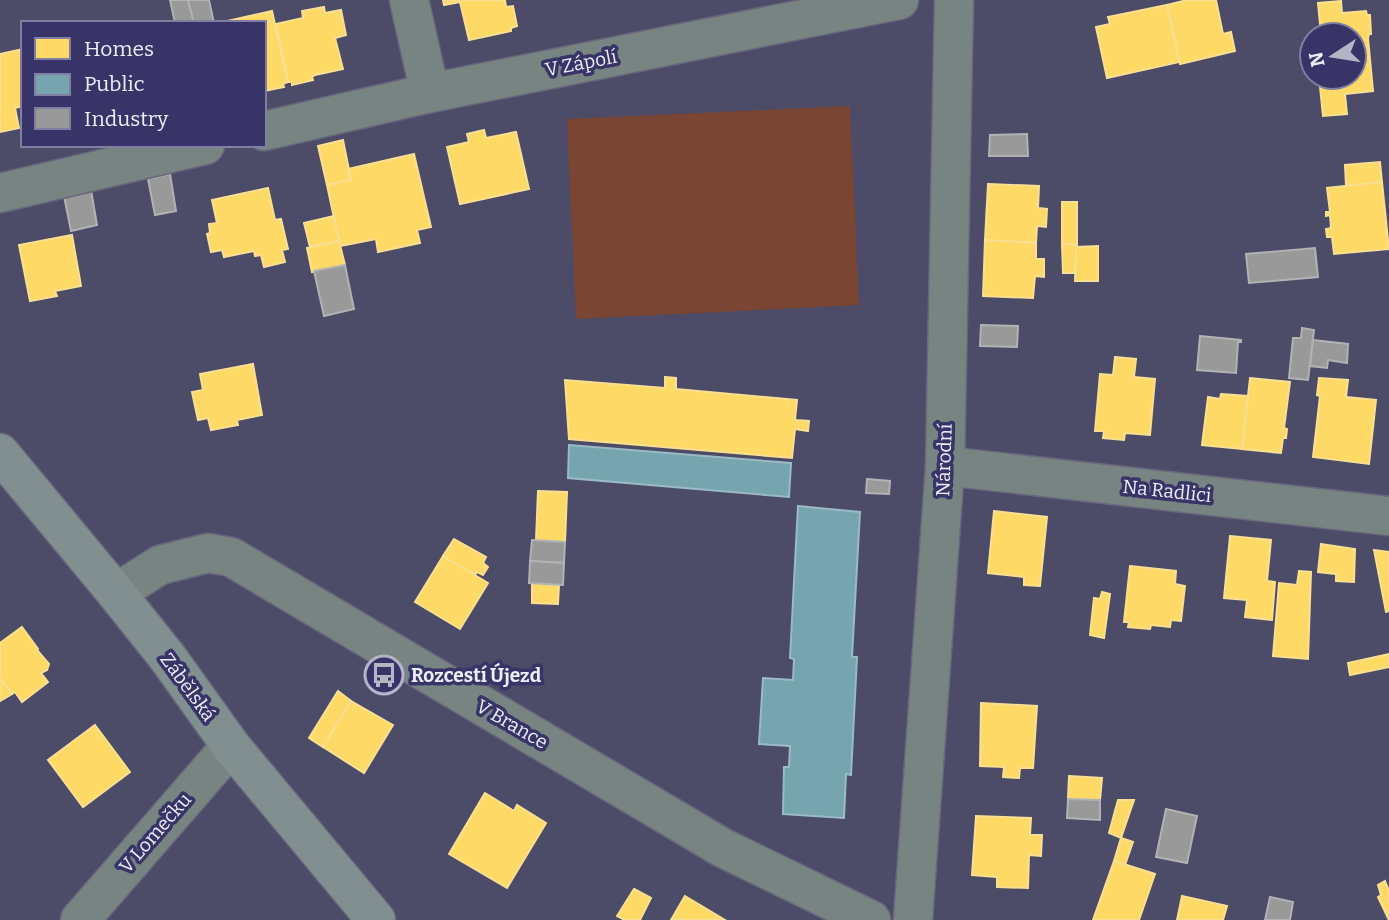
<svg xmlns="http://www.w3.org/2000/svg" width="1389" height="920" font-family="Bitter,serif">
<rect width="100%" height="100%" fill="#4c4b68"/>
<polygon fill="#7a4532" points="850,106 859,305 576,319 567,119"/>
<g fill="#ffd966" stroke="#fadf92" stroke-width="2">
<polygon points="443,0 505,0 506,7 513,6 517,26 511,28 511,31 469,40 460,2 444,5"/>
<polygon points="1187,0 1216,0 1223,34 1231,32 1235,51 1180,64 1167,5"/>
<polygon points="1341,1 1342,13 1366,11 1367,15 1370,15 1371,34 1369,34 1368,38 1373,91 1345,94 1347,114 1323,116 1319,77 1354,77 1354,35 1321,35 1318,3"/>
<polygon points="1167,5 1179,62 1107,78 1096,27 1110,24 1108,17"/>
<polygon points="324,7 325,13 341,10 346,35 335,38 343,69 315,75 312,77 313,80 292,85 292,82 288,82 276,24 303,18 302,11"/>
<polygon points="272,11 288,82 283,84 284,87 264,91 264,23 223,22"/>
<polygon points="23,49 23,106 15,108 19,128 0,132 0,54"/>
<polygon points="484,130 486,138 516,132 529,189 460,204 447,147 469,142 467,134"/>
<polygon points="343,140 351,180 327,185 318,146"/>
<polygon points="414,154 431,227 417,230 420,243 378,252 376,239 340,246 327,185 351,180 348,169"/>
<polygon points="1380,162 1382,182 1346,186 1345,165"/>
<polygon points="1382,182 1389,249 1334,254 1332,237 1327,237 1326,229 1331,228 1330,215 1326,216 1326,212 1330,212 1327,188"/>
<polygon points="988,184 1039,186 1038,208 1047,209 1046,227 1037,226 1036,243 985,240"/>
<polygon points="268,188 275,220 281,219 288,249 282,250 285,262 264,267 261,255 255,256 254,251 224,257 222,250 211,252 207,234 210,233 209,224 217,223 212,200"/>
<polygon points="1062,202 1077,202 1077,245 1062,244"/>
<polygon points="334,216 339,241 310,247 304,223"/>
<polygon points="72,235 81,286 55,291 57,296 30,301 19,245"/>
<polygon points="985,240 1036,243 1036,259 1044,259 1044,277 1035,276 1033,298 983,296"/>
<polygon points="339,241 345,265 312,272 307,248"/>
<polygon points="1062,244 1077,245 1075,273 1063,273"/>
<polygon points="1098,246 1098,281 1075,281 1076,247"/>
<polygon points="1115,357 1136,359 1134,377 1155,379 1150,435 1125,433 1124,440 1103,438 1104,431 1095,431 1100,374 1113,375"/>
<polygon points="253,364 262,415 237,420 238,425 211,430 208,418 198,420 192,392 203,390 200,374"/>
<polygon points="665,377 676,378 676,389 797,400 795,420 809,421 808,431 795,429 792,458 569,439 565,380 665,388"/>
<polygon points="1250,378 1290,382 1284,428 1287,429 1286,438 1283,438 1281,453 1242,449"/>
<polygon points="1319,378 1348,380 1346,397 1376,400 1369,464 1313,457 1320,396 1317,395"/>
<polygon points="1221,394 1248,396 1242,449 1202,445 1208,397 1220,399"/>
<polygon points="538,491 567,492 565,542 536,540"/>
<polygon points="994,511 1047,517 1040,586 1024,585 1024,577 988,573"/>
<polygon points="1230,536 1271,540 1267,581 1275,582 1272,620 1245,617 1247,600 1224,598"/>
<polygon points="454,539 486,557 483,563 488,567 483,575 477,572 475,575 443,556"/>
<polygon points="1321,544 1355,549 1354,582 1336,581 1336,574 1318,572"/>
<polygon points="1374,550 1389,552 1389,611 1386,612"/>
<polygon points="443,556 488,583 460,629 415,602"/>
<polygon points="1130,566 1176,571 1175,584 1185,586 1181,621 1171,620 1170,627 1151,625 1150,629 1128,627 1129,622 1124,622"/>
<polygon points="1299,571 1311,572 1308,659 1273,656 1279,583 1297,585"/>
<polygon points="532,583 559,585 558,604 532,603"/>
<polygon points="1102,592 1110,594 1104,638 1090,635 1094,598 1100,599"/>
<polygon points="22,627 38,649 37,650 49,664 47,670 41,673 48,682 22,702 15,692 12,694 0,678 0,643"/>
<polygon points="1389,654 1389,667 1350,675 1348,663"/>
<polygon points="0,678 12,694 0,701"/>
<polygon points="338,691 351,701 323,747 309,738"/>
<polygon points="351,701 393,725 364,773 323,747"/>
<polygon points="981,703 1037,706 1033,768 1020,768 1019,778 1003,777 1004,767 980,766"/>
<polygon points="95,725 130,772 83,807 48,760"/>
<polygon points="1069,776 1102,778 1100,800 1068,799"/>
<polygon points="485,793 514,811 517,805 546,823 507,888 449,854"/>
<polygon points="1118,800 1134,800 1121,838 1109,833"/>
<polygon points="976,816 1031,818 1030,835 1042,835 1041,856 1029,855 1028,888 997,887 997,877 972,875"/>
<polygon points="1121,838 1133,842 1125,865 1114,861"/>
<polygon points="1114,861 1155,874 1139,920 1093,920"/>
<polygon points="1385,881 1389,891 1389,920 1378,897 1381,895 1378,885"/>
<polygon points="634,889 651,898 640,920 625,920 617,916"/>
<polygon points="685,896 725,920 671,920"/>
<polygon points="1182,896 1227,906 1223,920 1177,920"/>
</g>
<g fill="#76a5af" stroke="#9abbc6" stroke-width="2">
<polygon points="569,445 791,463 789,497 568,478"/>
<polygon points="798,506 860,512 852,657 857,657 851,775 846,774 844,818 783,814 784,767 789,767 790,746 759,744 763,678 793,680 794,659 790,658"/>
</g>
<g fill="#999" stroke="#b2b2b6" stroke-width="2">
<polygon points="170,0 188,0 194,23 175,23"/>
<polygon points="188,0 209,0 214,23 194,23"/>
<polygon points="1027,134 1028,156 989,156 990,135"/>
<polygon points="170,174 176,211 155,215 148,179"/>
<polygon points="91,190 97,225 71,231 64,196"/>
<polygon points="1315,248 1318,277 1249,283 1246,254"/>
<polygon points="345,265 354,309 324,316 314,271"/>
<polygon points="981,325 1018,326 1017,347 980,346"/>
<polygon points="1302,328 1314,330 1308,380 1289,378 1293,338 1301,338"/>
<polygon points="1200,336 1241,340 1241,342 1238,342 1236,373 1197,370"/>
<polygon points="1313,340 1348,344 1347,363 1328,360 1327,368 1310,366"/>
<polygon points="867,479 890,481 889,494 866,493"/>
<polygon points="532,540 565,542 564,563 530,561"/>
<polygon points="530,561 564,563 563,585 529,583"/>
<polygon points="1068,799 1100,800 1100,820 1067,818"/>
<polygon points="1166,809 1197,816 1187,863 1156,857"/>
<polygon points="1270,897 1293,902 1290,920 1265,920"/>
</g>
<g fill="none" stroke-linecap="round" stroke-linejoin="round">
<defs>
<g id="minor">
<polyline points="409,0 430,93"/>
<polyline points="264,131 430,93 899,0"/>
<polyline points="0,193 205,145"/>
<polyline points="945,466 1389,516"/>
<polyline points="116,593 160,565 208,553 231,557 723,848 871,920"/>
<polyline points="80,920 231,746"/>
<polyline points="913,920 945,466 954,0"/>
</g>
<polyline id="major" points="0,453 116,593 168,658 231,746 376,920"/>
</defs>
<use href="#minor" stroke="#68677d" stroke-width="41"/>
<use href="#major" stroke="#68677d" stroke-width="41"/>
<use href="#minor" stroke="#788482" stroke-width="38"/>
<use href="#major" stroke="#828f91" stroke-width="38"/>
</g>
<defs>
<symbol id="bus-ring" viewBox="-11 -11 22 22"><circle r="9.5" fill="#383468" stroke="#b5b4c7" stroke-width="1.5"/><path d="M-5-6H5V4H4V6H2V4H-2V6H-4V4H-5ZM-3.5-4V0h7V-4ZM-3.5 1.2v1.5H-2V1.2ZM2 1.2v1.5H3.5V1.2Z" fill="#b5b4c7"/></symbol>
</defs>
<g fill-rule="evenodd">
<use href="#bus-ring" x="362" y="653" width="44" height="44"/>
</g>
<g text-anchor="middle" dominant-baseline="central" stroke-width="7" stroke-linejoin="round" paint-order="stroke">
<g font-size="19" fill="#ededfa" stroke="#383468">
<text transform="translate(581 63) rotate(-11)">V Zápolí</text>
<text transform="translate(944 460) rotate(-88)">Národní</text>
<text transform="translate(1167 491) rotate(6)">Na Radlici</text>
<text transform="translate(188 687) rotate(54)">Zábělská</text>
<text transform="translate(512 724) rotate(30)">V Brance</text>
<text transform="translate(155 833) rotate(-49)">V Lomečku</text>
</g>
<g font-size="19" font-weight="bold" fill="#ededfa" stroke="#383468" text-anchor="start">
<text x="411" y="675">Rozcestí Újezd</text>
</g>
</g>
<rect x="21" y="21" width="245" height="126" fill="#383468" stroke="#807ea2" stroke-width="2"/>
<rect x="35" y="38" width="35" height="21" fill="#ffd966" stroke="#807ea2" stroke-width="2"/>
<text x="84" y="56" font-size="21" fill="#ededfa">Homes</text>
<rect x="35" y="74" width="35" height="21" fill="#76a5af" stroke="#807ea2" stroke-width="2"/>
<text x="84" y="91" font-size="21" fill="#ededfa">Public</text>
<rect x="35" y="108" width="35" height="21" fill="#999999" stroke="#807ea2" stroke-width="2"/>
<text x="84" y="126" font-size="21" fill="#ededfa">Industry</text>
<g transform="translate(1333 56) rotate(258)"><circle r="33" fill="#383468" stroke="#807ea2" stroke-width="2"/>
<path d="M0-5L12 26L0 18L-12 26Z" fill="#b5b4c7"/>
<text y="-10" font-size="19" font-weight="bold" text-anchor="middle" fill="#ededfa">N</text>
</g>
</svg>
